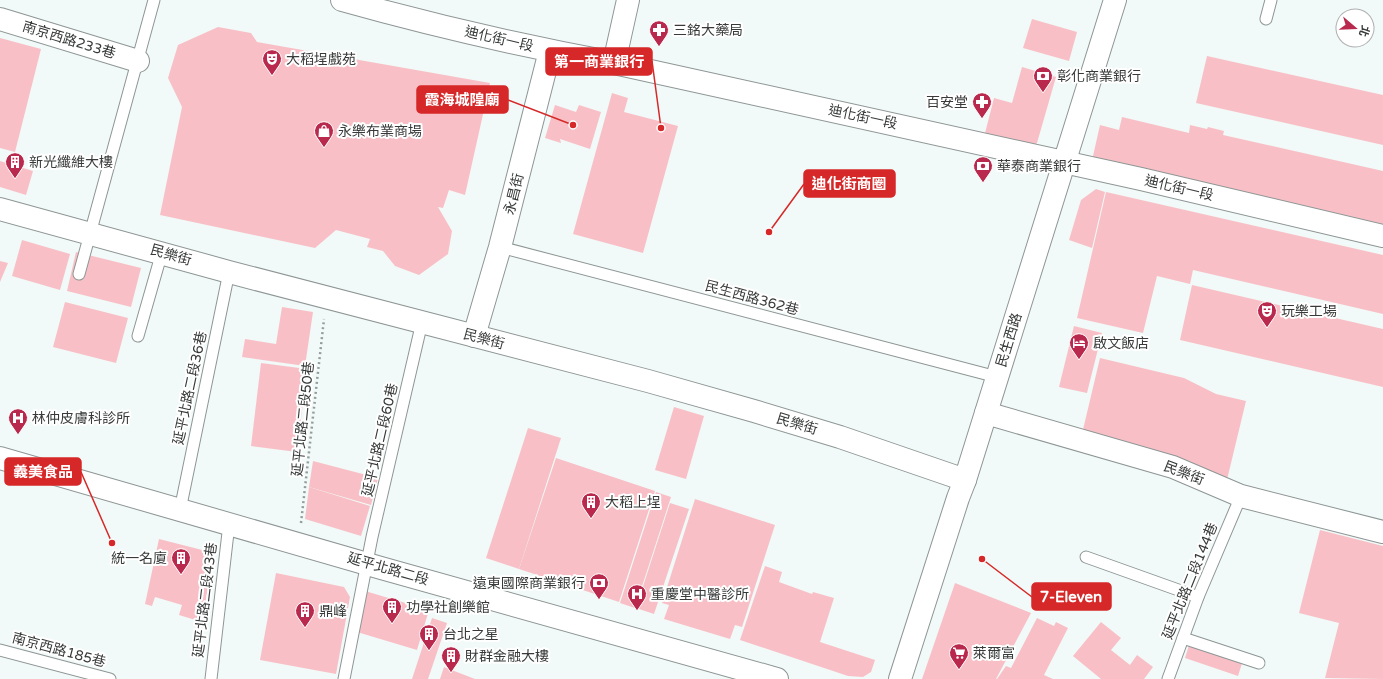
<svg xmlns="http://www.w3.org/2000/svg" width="1383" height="679" font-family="'Varela Round','Noto Sans TC',sans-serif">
<rect width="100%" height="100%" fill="#f1faf8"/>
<g fill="#f8c0c6">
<polygon points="1032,19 1077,32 1069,61 1023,48"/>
<polygon points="218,27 251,33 257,42 490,83 465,195 449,190 443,208 438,207 452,231 448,254 419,275 395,266 383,251 367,247 370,239 336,230 315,248 160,215 182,107 168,78 178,45"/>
<polygon points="0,38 41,49 15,152 0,148"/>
<polygon points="1207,56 1383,95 1383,145 1196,103"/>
<polygon points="1022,67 1056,77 1037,143 1025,153 983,141 994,98 1012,103"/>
<polygon points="612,93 628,98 624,112 678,126 643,253 573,234"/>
<polygon points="555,105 576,112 579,105 601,112 590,149 560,139 561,143 545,138"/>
<polygon points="1122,117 1189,133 1190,125 1207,129 1208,127 1224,131 1223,135 1383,171 1383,231 1101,166 1093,156 1100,125 1119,130"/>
<polygon points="0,161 33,171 26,195 0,187"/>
<polygon points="1096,189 1105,192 1092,248 1069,240 1081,200"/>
<polygon points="1106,192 1383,255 1383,314 1193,270 1190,284 1157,276 1143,333 1077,318"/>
<polygon points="22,240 70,254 60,290 12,276"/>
<polygon points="76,252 141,268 131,307 67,291"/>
<polygon points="0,261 8,263 0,282"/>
<polygon points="1192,285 1383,329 1383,387 1180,340"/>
<polygon points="65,302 128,318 116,363 53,347"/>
<polygon points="282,307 313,312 305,366 242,357 245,339 276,344"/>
<polygon points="1074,326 1102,333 1087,393 1059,387"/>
<polygon points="1100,358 1184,378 1216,394 1246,401 1225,488 1081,438"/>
<polygon points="261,363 307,369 297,452 251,446"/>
<polygon points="674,407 704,416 686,479 655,470"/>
<polygon points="528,428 561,438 519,569 486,558"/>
<polygon points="556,458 655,491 619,602 519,569"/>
<polygon points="313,461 378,478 371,505 309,487"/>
<polygon points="309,487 370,506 361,536 305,519"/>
<polygon points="656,492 671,497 635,608 620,603"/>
<polygon points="695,499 775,525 742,627 735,625 730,639 664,619 669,605 662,603"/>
<polygon points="670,503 689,509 654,614 636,608"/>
<polygon points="1320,530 1383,546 1383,679 1325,678 1339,623 1299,613"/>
<polygon points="159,539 214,553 202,622 179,615 182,605 155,597 152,606 145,604"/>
<polygon points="765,566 782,572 779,582 812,594 813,592 834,598 820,642 875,660 871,672 863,677 848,676 740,640"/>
<polygon points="276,573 344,587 350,597 336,674 260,660"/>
<polygon points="955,583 1031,613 996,679 922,679"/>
<polygon points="365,591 429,610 417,650 357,632"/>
<polygon points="432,618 447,623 428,679 412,679"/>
<polygon points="1037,618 1054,626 1056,622 1068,628 1044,675 1053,679 997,679 1006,666 1011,668"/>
<polygon points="1101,622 1121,638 1111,650 1130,665 1137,655 1153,667 1144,679 1101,679 1073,656"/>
<polygon points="1190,642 1243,660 1238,676 1185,658"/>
<polygon points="444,667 475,679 440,679"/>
</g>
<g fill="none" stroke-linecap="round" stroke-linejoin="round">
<defs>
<g id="service">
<polyline points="1266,19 1271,0"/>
<polyline points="500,247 997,377"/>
<polyline points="79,274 154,0"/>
<polyline points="138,336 162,252"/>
<polyline points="180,510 229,272"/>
<polyline points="1086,557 1198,597"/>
<polyline points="1183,638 1259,663"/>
<polyline points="0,650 110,679"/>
<polyline points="211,679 229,524"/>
<polyline points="344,679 372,537 422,322"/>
<polyline points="1168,679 1198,597 1241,496"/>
</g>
<g id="minor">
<path d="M 342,0 C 431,25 522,46 614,63 L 1141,179 L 1383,236"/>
<polyline points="0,19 138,61"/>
<polyline points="614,63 628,0"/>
<polyline points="0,209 229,272 648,381 754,411 840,437 965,480"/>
<polyline points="474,336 500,247 550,51"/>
<polyline points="986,413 1173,467 1241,496 1383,532"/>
</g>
<g id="tertiary">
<polyline points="0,458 381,568 777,679"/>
<polyline points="900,679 958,498 965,480 1115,0"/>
</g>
</defs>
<use href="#service" stroke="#8e9695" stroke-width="13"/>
<use href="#minor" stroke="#8e9695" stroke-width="24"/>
<use href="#tertiary" stroke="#8e9695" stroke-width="24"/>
<polyline stroke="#969c9a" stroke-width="2.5" stroke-dasharray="2 3" stroke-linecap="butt" points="301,523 324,319"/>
<use href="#service" stroke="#fff" stroke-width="11"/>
<use href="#minor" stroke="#fff" stroke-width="22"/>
<use href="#tertiary" stroke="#fff" stroke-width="22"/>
</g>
<defs>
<symbol id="pharmacy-pin" viewBox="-11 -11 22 30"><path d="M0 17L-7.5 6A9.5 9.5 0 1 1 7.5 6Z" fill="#b9284d" stroke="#fff"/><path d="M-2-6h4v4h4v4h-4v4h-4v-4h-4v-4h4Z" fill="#fff"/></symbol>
<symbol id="theatre-pin" viewBox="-11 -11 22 30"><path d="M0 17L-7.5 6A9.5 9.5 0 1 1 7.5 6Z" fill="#b9284d" stroke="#fff"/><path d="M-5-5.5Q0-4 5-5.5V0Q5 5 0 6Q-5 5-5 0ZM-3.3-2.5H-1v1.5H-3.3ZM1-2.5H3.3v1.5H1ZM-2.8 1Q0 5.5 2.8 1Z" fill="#fff"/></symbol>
<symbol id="bank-pin" viewBox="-11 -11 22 30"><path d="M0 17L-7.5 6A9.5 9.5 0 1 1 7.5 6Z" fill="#b9284d" stroke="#fff"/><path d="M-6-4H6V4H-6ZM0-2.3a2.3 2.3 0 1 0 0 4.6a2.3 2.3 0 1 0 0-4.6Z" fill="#fff"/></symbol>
<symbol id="shop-pin" viewBox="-11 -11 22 30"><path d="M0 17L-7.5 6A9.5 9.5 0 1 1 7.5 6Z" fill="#b9284d" stroke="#fff"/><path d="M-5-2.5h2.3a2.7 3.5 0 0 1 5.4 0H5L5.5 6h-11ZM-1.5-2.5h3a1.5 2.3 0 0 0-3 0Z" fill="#fff"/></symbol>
<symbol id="building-pin" viewBox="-11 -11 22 30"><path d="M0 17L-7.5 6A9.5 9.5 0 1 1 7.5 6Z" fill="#b9284d" stroke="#fff"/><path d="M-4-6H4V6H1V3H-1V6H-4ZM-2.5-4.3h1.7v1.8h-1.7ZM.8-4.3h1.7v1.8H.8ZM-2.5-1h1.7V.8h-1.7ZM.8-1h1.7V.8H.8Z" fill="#fff"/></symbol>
<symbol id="hotel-pin" viewBox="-11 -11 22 30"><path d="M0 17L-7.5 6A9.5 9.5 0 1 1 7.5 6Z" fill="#b9284d" stroke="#fff"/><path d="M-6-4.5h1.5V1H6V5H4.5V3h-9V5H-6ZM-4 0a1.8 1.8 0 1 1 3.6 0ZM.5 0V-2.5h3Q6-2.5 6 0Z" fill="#fff"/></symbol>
<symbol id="hospital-pin" viewBox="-11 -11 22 30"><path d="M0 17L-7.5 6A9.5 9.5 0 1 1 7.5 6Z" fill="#b9284d" stroke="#fff"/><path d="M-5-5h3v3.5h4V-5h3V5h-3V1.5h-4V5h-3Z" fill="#fff"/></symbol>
<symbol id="supermarket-pin" viewBox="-11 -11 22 30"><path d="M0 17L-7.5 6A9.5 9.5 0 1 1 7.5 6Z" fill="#b9284d" stroke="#fff"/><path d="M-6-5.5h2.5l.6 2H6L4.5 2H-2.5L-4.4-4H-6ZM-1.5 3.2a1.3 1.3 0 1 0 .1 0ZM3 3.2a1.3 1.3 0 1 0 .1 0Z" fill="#fff"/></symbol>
</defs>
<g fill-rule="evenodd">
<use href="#pharmacy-pin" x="648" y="19" width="22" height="30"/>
<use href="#theatre-pin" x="261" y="48" width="22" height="30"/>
<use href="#bank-pin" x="1032" y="65" width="22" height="30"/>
<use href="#pharmacy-pin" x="971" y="91" width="22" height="30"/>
<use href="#shop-pin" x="313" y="120" width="22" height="30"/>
<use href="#building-pin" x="4" y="151" width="22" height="30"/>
<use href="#bank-pin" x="972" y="155" width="22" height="30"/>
<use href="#theatre-pin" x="1256" y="300" width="22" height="30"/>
<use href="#hotel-pin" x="1068" y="332" width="22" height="30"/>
<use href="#hospital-pin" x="7" y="407" width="22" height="30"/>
<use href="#building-pin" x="580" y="491" width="22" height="30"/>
<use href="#building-pin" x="170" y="547" width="22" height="30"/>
<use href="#bank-pin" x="588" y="572" width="22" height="30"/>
<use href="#hospital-pin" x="626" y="583" width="22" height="30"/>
<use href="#building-pin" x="381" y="596" width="22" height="30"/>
<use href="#building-pin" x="294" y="600" width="22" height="30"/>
<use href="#building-pin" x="418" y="623" width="22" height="30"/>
<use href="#supermarket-pin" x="948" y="642" width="22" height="30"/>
<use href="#building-pin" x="440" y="645" width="22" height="30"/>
</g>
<g text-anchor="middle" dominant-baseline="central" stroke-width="4" stroke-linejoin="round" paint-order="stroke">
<g font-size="14" fill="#373a39" stroke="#fff" text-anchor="start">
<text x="673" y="30">三銘大藥局</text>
<text x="286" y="59">大稻埕戲苑</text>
<text x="1057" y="76">彰化商業銀行</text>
<text x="968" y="102" text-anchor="end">百安堂</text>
<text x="338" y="131">永樂布業商場</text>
<text x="29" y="162">新光纖維大樓</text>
<text x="997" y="166">華泰商業銀行</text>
<text x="1281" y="311">玩樂工場</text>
<text x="1093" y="343">啟文飯店</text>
<text x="32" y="418">林仲皮膚科診所</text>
<text x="605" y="502">大稻上埕</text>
<text x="167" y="558" text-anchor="end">統一名廈</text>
<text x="585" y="583" text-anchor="end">遠東國際商業銀行</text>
<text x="651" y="594">重慶堂中醫診所</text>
<text x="406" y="607">功學社創樂館</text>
<text x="319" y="611">鼎峰</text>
<text x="443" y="634">台北之星</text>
<text x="973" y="653">萊爾富</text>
<text x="465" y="656">財群金融大樓</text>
</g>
<g font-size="14" fill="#373a39" stroke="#fff">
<text transform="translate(499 39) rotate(13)">迪化街一段</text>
<text transform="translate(69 40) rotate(17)">南京西路233巷</text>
<text transform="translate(863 117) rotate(12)">迪化街一段</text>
<text transform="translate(1179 188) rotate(13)">迪化街一段</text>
<text transform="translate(514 194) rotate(-76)">永昌街</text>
<text transform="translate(171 255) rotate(16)">民樂街</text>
<text transform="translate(752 298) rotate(15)">民生西路362巷</text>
<text transform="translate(484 339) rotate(15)">民樂街</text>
<text transform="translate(1009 340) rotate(-73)">民生西路</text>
<text transform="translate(190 388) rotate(-78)">延平北路二段36巷</text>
<text transform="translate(303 419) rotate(-84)">延平北路二段50巷</text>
<text transform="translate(797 424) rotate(17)">民樂街</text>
<text transform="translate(380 440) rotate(-77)">延平北路二段60巷</text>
<text transform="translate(1184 473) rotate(21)">民樂街</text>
<text transform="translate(388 569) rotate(16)">延平北路二段</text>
<text transform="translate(1190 581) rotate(-68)">延平北路二段144巷</text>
<text transform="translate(205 600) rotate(-83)">延平北路二段43巷</text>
<text transform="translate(59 650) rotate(15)">南京西路185巷</text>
</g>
</g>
<path fill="none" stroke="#d62828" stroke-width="1.5" d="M661 128L652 61M573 125L508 100M769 232L804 184M112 543L81 472M982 559L1032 597"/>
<g fill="#d62828" stroke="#fff" stroke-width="1.5">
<circle cx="661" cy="128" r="4"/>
<circle cx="573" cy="125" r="4"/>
<circle cx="769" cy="232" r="4"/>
<circle cx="112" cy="543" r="4"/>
<circle cx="982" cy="559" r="4"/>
</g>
<g fill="#d62828" stroke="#d62828" stroke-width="1.5">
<rect x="546" y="48" width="106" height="27" rx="4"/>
<rect x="417" y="86" width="91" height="27" rx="4"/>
<rect x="804" y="170" width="91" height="27" rx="4"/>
<rect x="5" y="458" width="76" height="27" rx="4"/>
<rect x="1032" y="583" width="79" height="27" rx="4"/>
</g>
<g font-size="15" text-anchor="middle" font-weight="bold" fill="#fff">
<text x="599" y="67">第一商業銀行</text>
<text x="462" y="105">霞海城隍廟</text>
<text x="849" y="189">迪化街商圈</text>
<text x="43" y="477">義美食品</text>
<text x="1071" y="602">7-Eleven</text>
</g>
<g transform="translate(1355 28) rotate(109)"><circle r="19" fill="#ffffff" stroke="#afb0b0"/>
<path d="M0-3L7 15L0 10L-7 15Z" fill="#b9284d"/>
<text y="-6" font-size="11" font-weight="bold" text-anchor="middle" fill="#373a39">北</text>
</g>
</svg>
